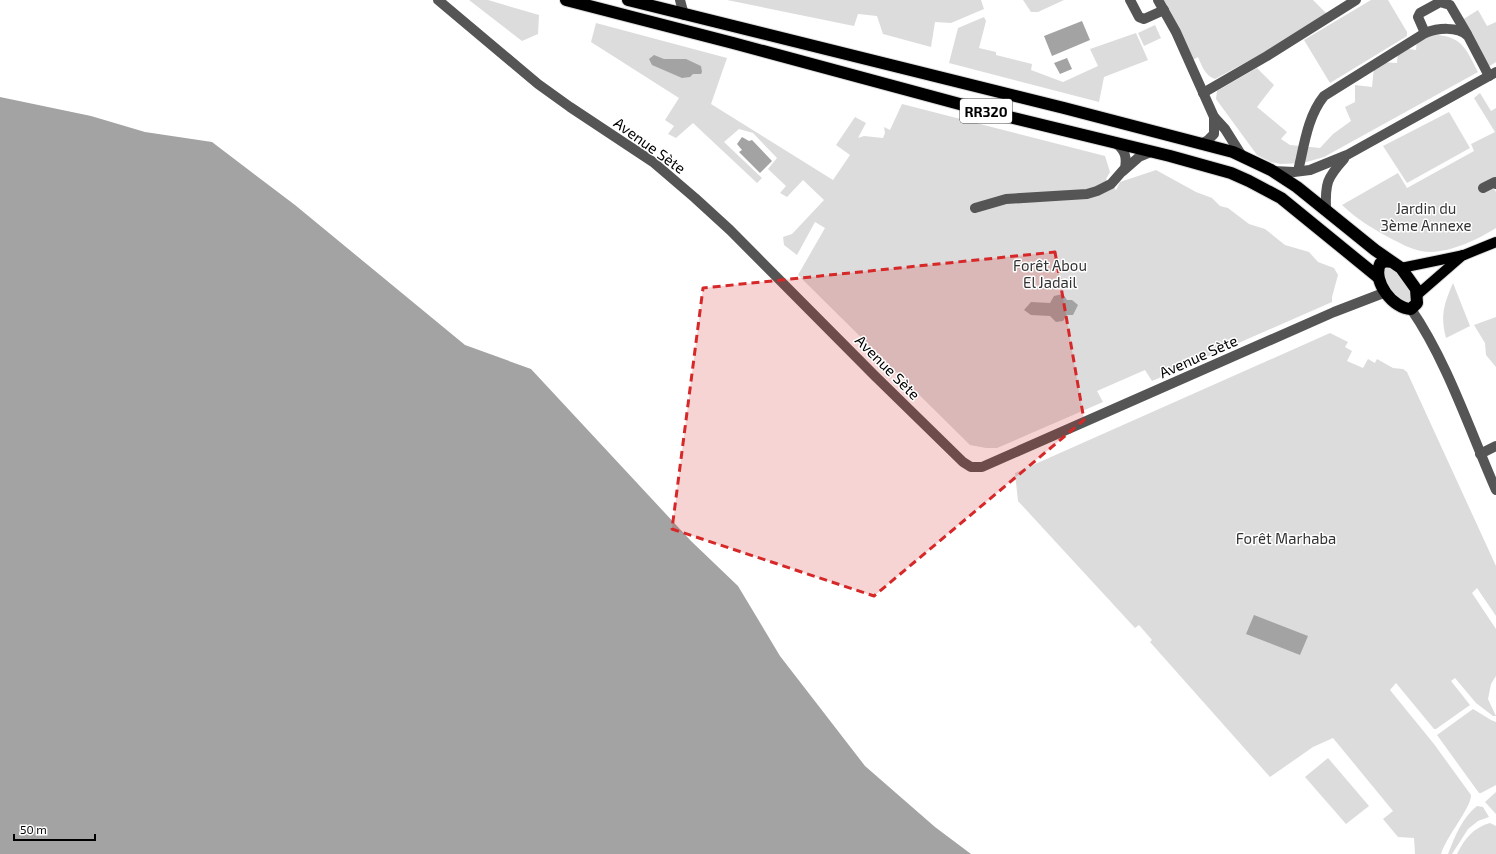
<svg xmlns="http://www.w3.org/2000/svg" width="1496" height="854" font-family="'Exo 2',sans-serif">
<rect width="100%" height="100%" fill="#fff"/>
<g fill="#dcdcdc">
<polygon points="469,0 488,0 539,15 538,34 522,41"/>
<polygon points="727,0 981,0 984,9 951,23 935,22 931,47 883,34 877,16 858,14 854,26"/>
<polygon points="1023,0 1064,0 1038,12 1031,12"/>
<path d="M 1162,0 L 1313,0 L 1330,17 L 1215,79 C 1205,76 1202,66 1198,57 L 1191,61 Z"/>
<polygon points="1371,0 1388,0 1407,32 1407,36 1330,83 1304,40"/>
<polygon points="1478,10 1487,26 1496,22 1496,62 1488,67 1462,20"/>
<polygon points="984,17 986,21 979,48 996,52 996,55 1032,64 1031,70 1063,82 1098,66 1090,49 1136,33 1148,60 1104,77 1099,102 949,63 958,28"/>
<polygon points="596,23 727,58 711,104 833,180 850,155 836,145 855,117 866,123 858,138 864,136 883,138 885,133 884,127 890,130 902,104 1105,156 1110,172 1106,179 1116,190 1120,182 1156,170 1196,192 1212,198 1220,206 1228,208 1249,224 1265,229 1285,245 1309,252 1318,262 1334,268 1338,275 1332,297 1332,302 1152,381 1145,370 1097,391 1103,402 997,448 986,448 970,445 798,275 825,228 815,222 797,255 784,245 783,237 792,234 824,200 803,180 787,197 780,193 786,186 768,169 777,158 753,133 739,129 724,142 762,178 757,183 693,123 676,138 668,134 674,126 665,120 679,98 591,42"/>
<polygon points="1155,25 1161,38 1144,46 1138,33"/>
<path d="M 1437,35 C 1463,37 1467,51 1478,72 L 1324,157 L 1303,163 L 1281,164 L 1271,162 L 1257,155 L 1216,99 L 1217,91 L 1257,68 L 1274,85 L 1257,107 L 1287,132 L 1281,139 L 1290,145 L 1320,148 L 1333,134 L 1351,121 L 1345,107 L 1355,102 L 1355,85 L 1372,87 L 1374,67 L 1381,62 L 1397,63 L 1398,51 L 1403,48 L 1416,50 L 1417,39 Z"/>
<path d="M 1480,93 L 1491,111 L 1496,108 L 1496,177 L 1493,187 L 1496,192 L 1496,228 C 1477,240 1444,256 1421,251 C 1410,249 1400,243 1390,238 C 1371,228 1357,219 1342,205 L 1398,173 L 1407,188 L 1474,151 L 1471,144 L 1495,132 L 1474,98 Z"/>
<polygon points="1449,112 1470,148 1407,183 1383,146"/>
<polygon points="1382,263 1408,275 1414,307 1386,292"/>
<path d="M 1453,283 L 1470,326 L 1446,338 C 1440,315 1444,304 1453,283 Z"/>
<polygon points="1496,317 1496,367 1486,355 1485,343 1474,325"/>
<path d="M 1330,333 L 1348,342 L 1345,347 L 1352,351 L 1347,361 L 1363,368 L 1368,359 L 1375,363 L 1377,359 L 1393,368 L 1403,369 L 1407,372 L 1496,566 L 1496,616 L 1477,588 L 1472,593 L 1496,629 L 1496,676 L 1491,684 L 1488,699 L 1496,716 L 1493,716 L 1476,703 L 1455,678 L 1451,681 L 1470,705 L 1436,729 L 1434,729 L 1396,683 L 1390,690 L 1434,744 L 1471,795 C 1472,806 1446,837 1441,854 L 1415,854 L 1414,838 L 1398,837 L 1383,819 L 1393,811 L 1333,738 L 1313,747 L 1270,777 L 1150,642 L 1152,640 L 1139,625 L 1135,628 L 1018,501 L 1015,473 Z"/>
<polygon points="1473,709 1491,720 1496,722 1496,785 1481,793 1479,793 1437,735"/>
<polygon points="1328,758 1369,806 1346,824 1305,777"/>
<polygon points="1496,792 1496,814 1485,802"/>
<path d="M 1477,806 L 1483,807 L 1489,817 L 1478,821 L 1468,829 L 1452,854 L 1448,854 C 1455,836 1462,818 1477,806 Z"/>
<path d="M 1490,823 L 1496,826 L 1496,854 L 1457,854 C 1465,838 1473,828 1490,823 Z"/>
</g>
<g fill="#a3a3a3">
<polygon points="1082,21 1090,40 1052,56 1044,36"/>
<polygon points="654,55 664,59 686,59 701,66 702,72 701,74 693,74 690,77 682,78 652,65 649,59"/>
<polygon points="1067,58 1072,69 1060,74 1054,63"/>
<polygon points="0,97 91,116 145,132 212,142 295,205 465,345 531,369 691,541 738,586 780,656 865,766 935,827 971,854 0,854"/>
<polygon points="742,137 749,141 752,140 772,161 760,173 739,152 742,150 737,144"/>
<polygon points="1063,294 1067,300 1072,300 1078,305 1073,315 1067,315 1063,321 1056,322 1050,316 1031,315 1024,310 1031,302 1050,303 1054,296"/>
<polygon points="1254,615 1308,636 1300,655 1246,634"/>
</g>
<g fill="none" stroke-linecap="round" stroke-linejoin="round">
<defs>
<g id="major">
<polyline points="1401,268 1464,255 1496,242"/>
<polyline points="1417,295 1463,255"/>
</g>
<g id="highway">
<polyline points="566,0 733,43 993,113 1170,156 1231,173 1249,181 1281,198 1378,277"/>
<path d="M 628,0 L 1064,108 L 1233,152 L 1271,170 L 1297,187 L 1375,250 L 1401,268 L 1416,289 L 1417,303 L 1411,309 C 1393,309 1372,281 1380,264 L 1385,261 L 1392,262"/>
</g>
</defs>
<use href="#major" stroke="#dbdbdb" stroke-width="12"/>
<use href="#highway" stroke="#dbdbdb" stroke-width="14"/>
<g stroke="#555" stroke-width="10">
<polyline points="438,0 538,84 570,107 653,162 695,198 730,230 875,376 963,462 971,467 982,467 1334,312 1386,292"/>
<polyline points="680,0 684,15"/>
<polyline points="1130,0 1139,17 1144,19 1164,10"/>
<polyline points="1158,0 1176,32 1214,117 1214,134 1208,140 1201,144"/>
<polyline points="1425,33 1418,17 1420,13 1440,2 1450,5 1467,34"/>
<polyline points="1203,93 1267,56 1356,0"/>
<polyline points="1214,117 1225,129 1242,156"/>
<polyline points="1123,171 1139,157 1151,152"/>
<polyline points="1273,171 1294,172 1310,170 1347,155 1496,72"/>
<path d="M 1298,171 C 1304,147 1307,117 1324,96 L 1425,33 C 1438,28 1457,26 1468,36 L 1489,76"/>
<polyline points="1483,188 1495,182 1496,184"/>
<path d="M 975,208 L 1006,199 L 1087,194 L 1097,191 L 1111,184 L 1125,168 C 1127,157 1125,151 1117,144"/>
<path d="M 1326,209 C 1325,183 1327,178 1344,159"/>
<path d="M 1411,309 C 1447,361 1470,431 1496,490"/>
<polyline points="1480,454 1496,446"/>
</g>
<use href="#major" stroke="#000" stroke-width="10"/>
<use href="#highway" stroke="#000" stroke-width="12"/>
</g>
<path fill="#d62828" fill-opacity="0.2" stroke="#d62828" stroke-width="3" stroke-dasharray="8 5" stroke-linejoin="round" d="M 1055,252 L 1084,420 L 874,596 L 672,529 L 703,288 Z"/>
<g text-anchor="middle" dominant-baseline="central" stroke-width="3" stroke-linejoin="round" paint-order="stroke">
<rect fill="#fff" stroke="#4c4c4c" stroke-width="1" x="960" y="99" width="52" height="24" rx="3"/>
<g font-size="14" font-weight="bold" fill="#000">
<text x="986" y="111">RR320</text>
</g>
<g font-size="15" fill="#000" stroke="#fff">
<text transform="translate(650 145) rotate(36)">Avenue Sète</text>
<text transform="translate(1198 356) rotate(-24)">Avenue Sète</text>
<text transform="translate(888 367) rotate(45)">Avenue Sète</text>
</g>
<g font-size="15" fill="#333" stroke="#fff">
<text x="1426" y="208">Jardin du<tspan x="1426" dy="17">3ème Annexe</tspan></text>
<text x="1050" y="265">Forêt Abou<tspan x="1050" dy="17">El Jadail</tspan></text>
<text x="1286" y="538">Forêt Marhaba</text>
</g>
</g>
<path d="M14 834v6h81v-6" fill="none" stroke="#000000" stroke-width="2"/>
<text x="20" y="834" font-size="12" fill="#000000" stroke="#ffffff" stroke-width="3" paint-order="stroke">50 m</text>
</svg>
